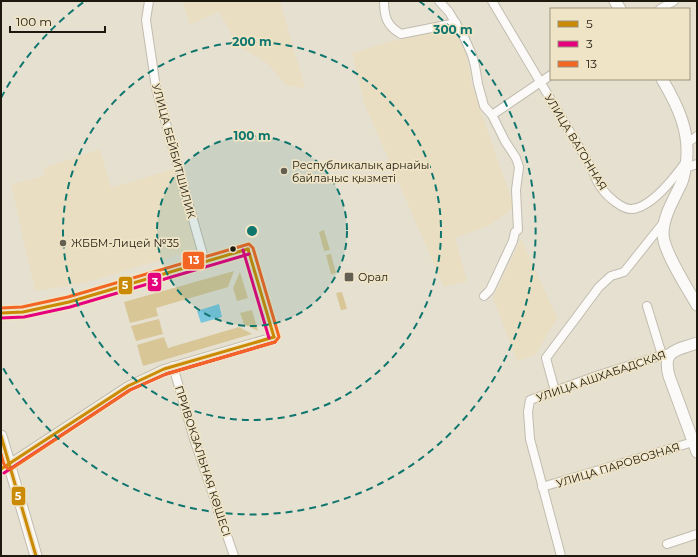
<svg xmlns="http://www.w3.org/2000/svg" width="698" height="557" font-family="Montserrat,sans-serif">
<rect width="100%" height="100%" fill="#e6e0d0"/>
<g fill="#e9dec2">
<polygon points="182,1 280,1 305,88 287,86 268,64 239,46 219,12 190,24"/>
<polygon points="452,28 466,52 471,77 471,83 514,207 490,225 455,238 467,281 444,287 364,103 352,53 389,42"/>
<polygon points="100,149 111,188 173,169 196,249 85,283 35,291 11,184 45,176 44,168"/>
<polygon points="521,239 554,311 558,317 535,355 517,361 493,298"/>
</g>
<g fill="#d8c697">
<polygon points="324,230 330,250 324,251 319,232"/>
<polygon points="331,254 336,273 331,274 326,255"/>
<polygon points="234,271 228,287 156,308 158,316 130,323 124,302"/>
<polygon points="240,272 248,298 237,301 233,288"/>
<polygon points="342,292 347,309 341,310 336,293"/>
<polygon points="252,310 258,331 244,324 240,313"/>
<polygon points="159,319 163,334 136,341 131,326"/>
<polygon points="239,327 252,334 143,366 137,345 164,337 168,348"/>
</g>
<polygon fill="#7ac6df" points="219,304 222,317 201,323 197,311"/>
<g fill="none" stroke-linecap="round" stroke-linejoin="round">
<defs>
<g id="street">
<polyline points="149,1 146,20 156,88 205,262"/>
<path d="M 384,1 C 384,17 387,26 401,34 L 456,23"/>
<polyline points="439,1 449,12 465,39 472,55 475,66 478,84 484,106 492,115 505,141 516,158 519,167 516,190 518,230 515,232 513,241 490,290 484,296"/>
<path d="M 492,1 L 591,167 C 594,174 597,183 602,189 C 608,197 623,210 632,209 C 652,207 674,178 685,163"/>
<polyline points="660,9 674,1"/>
<polyline points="492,115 551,75"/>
<polyline points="687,143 697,136"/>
<polyline points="685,168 697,164"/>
<polyline points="647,306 662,355"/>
<polyline points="1,313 23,312 69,302 248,249 274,337 164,369 128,386 9,464"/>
<polyline points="173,366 194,439 234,556"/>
<polyline points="555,391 546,358 599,287 611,276 624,272 664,222"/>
<polyline points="542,487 693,442"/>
<polyline points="667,544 697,534"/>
<polyline points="561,556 530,439 528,412 530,400 599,375 672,352"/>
</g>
<g id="secondary">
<polyline points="615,1 620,9"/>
<path d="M 662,79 C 678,106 691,133 686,165 C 684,173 684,179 680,186 C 673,201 663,217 663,234 C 663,251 688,289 697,305"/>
<path d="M 697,343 C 676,351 662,349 669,376 L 697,452"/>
<polyline points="1,436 36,556"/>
</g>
</defs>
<use href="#street" stroke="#c1bcaf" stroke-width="10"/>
<use href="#secondary" stroke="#c1bcaf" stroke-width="13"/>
<use href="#street" stroke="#fbfaf8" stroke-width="8"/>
<use href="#secondary" stroke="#fbfaf8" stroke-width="11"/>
<defs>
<g id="bus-1">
<polyline points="248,249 274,337"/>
<polyline points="1,313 23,312 69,302 248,249"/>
<polyline points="1,436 36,556"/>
<polyline points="1,469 128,386 164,369 274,337"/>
</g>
<g id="bus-2">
<polyline points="243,250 269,338"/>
<polyline points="1,318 24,317 70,307 249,254"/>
<polyline points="4,473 130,390 166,374 275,342"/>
</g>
<path id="bus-3" d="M 1,308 L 22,307 L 68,297 L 249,244 L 253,248 L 279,337 L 275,342 L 166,374 L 130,390 L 11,469 C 3,469 3,460 1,454"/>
</defs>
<use href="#bus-1" stroke="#f0e4c6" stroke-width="6"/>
<use href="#bus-2" stroke="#f0e4c6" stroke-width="6"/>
<use href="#bus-3" stroke="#f0e4c6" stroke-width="6"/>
<use href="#bus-1" stroke="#cb8a03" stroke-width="3"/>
<use href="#bus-2" stroke="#e5007d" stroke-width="3"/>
<use href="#bus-3" stroke="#f26522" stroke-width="3"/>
</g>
<circle cx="252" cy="231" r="95" fill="#0f766e" fill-opacity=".12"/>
<g fill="none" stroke="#0f766e" stroke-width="2" stroke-dasharray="7 5">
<circle cx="252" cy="231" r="95"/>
<circle cx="252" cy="231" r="189"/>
<path d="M1 98A284 284 0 0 1 85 1M419 1A284 284 0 1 1 1 364"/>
</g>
<g fill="#635f52" stroke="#f0e4c6" stroke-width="1.5">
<circle cx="284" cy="171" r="4"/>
<circle cx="63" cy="243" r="4"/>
<rect x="344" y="272" width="10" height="10" rx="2"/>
</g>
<circle fill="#1d190e" stroke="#f0e4c6" stroke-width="1.5" cx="233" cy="249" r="3.5"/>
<g text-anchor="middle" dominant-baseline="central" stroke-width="3.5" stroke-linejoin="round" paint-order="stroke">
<g font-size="11" fill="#1d190e" stroke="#f0e4c6">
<text transform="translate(576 142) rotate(59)">УЛИЦА ВАГОННАЯ</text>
<text transform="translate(174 151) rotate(75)">УЛИЦА БЕЙБИТШИЛИК</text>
<text transform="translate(601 376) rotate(-19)">УЛИЦА АШХАБАДСКАЯ</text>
<text transform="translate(203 461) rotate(72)">ПРИВОКЗАЛЬНАЯ КӨШЕСІ</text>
<text transform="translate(618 465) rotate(-17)">УЛИЦА ПАРОВОЗНАЯ</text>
</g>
<g font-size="11" fill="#1d190e" stroke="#f0e4c6" text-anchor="start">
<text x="292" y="165">Республикалық арнайы<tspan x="292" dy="13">байланыс қызметі</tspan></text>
<text x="71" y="243">ЖББМ-Лицей №35</text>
<text x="358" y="277">Орал</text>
</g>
</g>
<circle cx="252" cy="231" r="6" fill="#0f766e" stroke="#f0e4c6" stroke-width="2"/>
<g font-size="12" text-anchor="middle" font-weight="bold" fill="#0f766e" stroke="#f0e4c6" stroke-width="3.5" stroke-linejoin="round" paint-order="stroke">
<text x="453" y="34">300 m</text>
<text x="252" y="46">200 m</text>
<text x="252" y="140">100 m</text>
</g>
<g stroke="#f0e4c6" stroke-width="1.5">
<rect x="182" y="251" width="23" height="19" rx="4" fill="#f26522"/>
<rect x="147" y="272" width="15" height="20" rx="4" fill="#e5007d"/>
<rect x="118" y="276" width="15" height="19" rx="4" fill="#cb8a03"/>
<rect x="11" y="486" width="15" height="20" rx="4" fill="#cb8a03"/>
</g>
<g font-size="11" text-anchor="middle" font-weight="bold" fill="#fff">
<text x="194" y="264">13</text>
<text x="155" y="286">3</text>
<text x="125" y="289">5</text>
<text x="18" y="500">5</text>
</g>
<rect width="698" height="557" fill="none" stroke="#1d190e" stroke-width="4"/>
<rect x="550" y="8" width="140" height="72" fill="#f0e4c6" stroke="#9c937c"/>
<rect x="558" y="21" width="20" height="6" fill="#cb8a03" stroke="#9c937c"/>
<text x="586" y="28" font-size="12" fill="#1d190e">5</text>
<rect x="558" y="41" width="20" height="6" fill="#e5007d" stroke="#9c937c"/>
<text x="586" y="48" font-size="12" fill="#1d190e">3</text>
<rect x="558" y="61" width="20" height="6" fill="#f26522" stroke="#9c937c"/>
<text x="586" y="68" font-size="12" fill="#1d190e">13</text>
<path d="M10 26v6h95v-6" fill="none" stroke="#1d190e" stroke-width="2"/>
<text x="16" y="26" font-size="12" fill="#1d190e" stroke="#f0e4c6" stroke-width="3" paint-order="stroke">100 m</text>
</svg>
